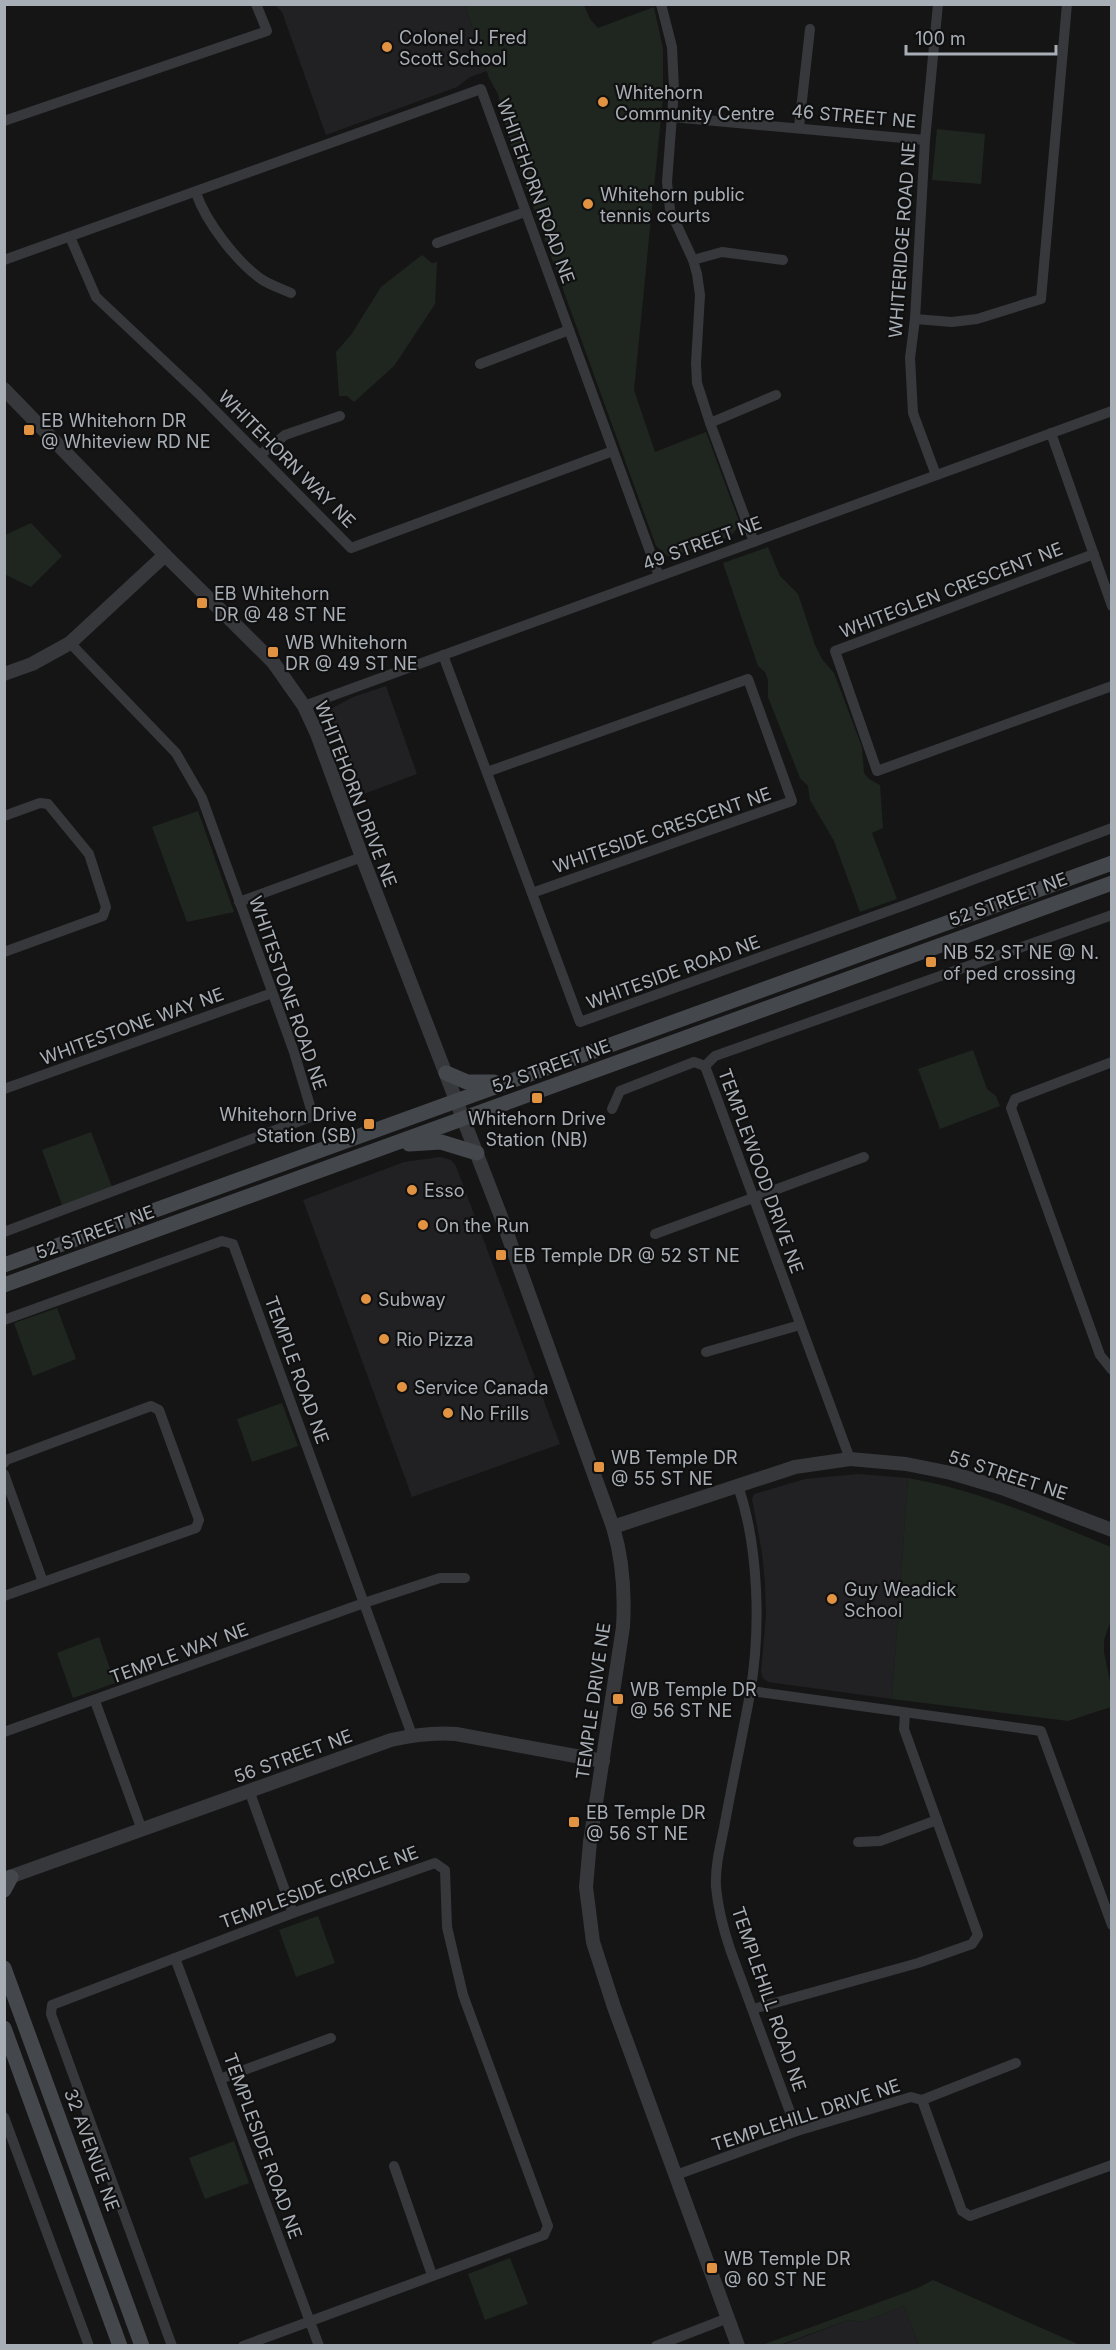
<svg xmlns="http://www.w3.org/2000/svg" width="1116" height="2350" font-family="Inter,sans-serif">
<rect width="100%" height="100%" fill="#151516"/>
<g fill="#212123">
<polygon points="275,5 465,5 487,71 470,77 457,87 326,135 282,12"/>
<polygon points="386,686 417,774 361,795 329,710 353,697"/>
<polygon points="440,1157 451,1160 456,1166 560,1444 412,1497 303,1200 404,1162"/>
<polygon points="858,1474 908,1478 892,1699 768,1682 763,1678 761,1672 766,1615 765,1583 762,1553 752,1499 754,1494 805,1479"/>
<polygon points="904,2306 919,2345 780,2346 848,2320 863,2322"/>
</g>
<g fill="#1f261f">
<polygon points="465,5 584,5 590,19 598,28 654,7 663,49 663,97 634,390 655,452 706,432 739,521 735,531 730,536 674,556 667,556 656,546 510,143 498,94 489,78"/>
<polygon points="937,129 985,134 981,184 932,180"/>
<polygon points="422,255 432,263 437,262 435,304 394,366 354,402 347,396 339,396 336,352 351,335 381,287"/>
<polygon points="31,523 62,556 31,587 4,574 5,535"/>
<polygon points="768,547 780,576 798,594 815,645 822,659 834,673 862,747 864,773 869,779 880,785 883,828 872,833 897,899 860,912 834,841 810,800 808,786 800,778 768,697 768,680 765,672 758,666 723,563"/>
<polygon points="198,811 234,912 187,922 152,827"/>
<polygon points="973,1050 987,1089 996,1096 1000,1106 940,1129 918,1069"/>
<polygon points="91,1132 112,1187 62,1205 42,1150"/>
<polygon points="57,1308 76,1359 33,1376 14,1323"/>
<polygon points="282,1403 298,1446 252,1462 237,1419"/>
<path d="M 908,1478 C 979,1490 1045,1520 1111,1547 L 1111,1620 L 1104,1640 L 1104,1652 L 1111,1687 L 1111,1707 L 1068,1721 L 892,1699 Z"/>
<polygon points="99,1637 115,1683 73,1698 57,1653"/>
<polygon points="318,1916 335,1963 296,1977 279,1930"/>
<polygon points="234,2141 249,2183 205,2199 189,2158"/>
<polygon points="510,2258 528,2304 485,2320 468,2274"/>
<polygon points="933,2280 1080,2345 919,2345 904,2306 863,2322 848,2320 780,2345 762,2345 918,2288"/>
</g>
<g fill="none" stroke-linecap="round" stroke-linejoin="round">
<g stroke="#36383b" stroke-width="10">
<polyline points="661,4 672,47 674,89 667,182 670,210 693,260 697,274 700,295 696,363 697,383 710,423 754,542"/>
<polyline points="672,117 925,140"/>
<polyline points="4,121 267,31 256,4"/>
<polyline points="799,127 810,29"/>
<path d="M 196,193 C 206,222 236,261 261,279 C 270,285 282,289 291,293"/>
<polyline points="70,237 96,297 199,394 351,548 613,451"/>
<polyline points="437,243 525,212"/>
<polyline points="4,260 481,89 659,576"/>
<polyline points="693,260 722,252 783,260"/>
<polyline points="915,319 952,322 977,319 1041,299 1067,4"/>
<polyline points="480,364 569,330"/>
<polyline points="710,423 776,395"/>
<polyline points="1051,433 1112,606"/>
<polyline points="260,455 285,435 340,416"/>
<polyline points="936,475 913,413 910,358 915,319 925,140 938,4"/>
<polyline points="1094,554 835,651 877,771 1112,686"/>
<polyline points="443,655 580,1022 905,905 1112,828"/>
<polyline points="304,706 1112,411"/>
<polyline points="487,772 748,679 792,801 532,893"/>
<polyline points="4,816 40,803 48,804 89,854 106,907 103,916 4,952"/>
<polyline points="239,902 362,857"/>
<polyline points="1112,1062 1015,1099 1011,1108 1100,1355 1112,1370"/>
<polyline points="705,1066 715,1056 1112,915"/>
<polyline points="705,1066 850,1459"/>
<polyline points="4,1089 272,993"/>
<polyline points="612,1109 620,1091 694,1062 705,1066"/>
<polyline points="4,1232 313,1116 294,1052 202,798 176,753 70,643"/>
<polyline points="655,1234 864,1157"/>
<polyline points="4,1320 222,1241 233,1244 412,1735"/>
<polyline points="706,1352 800,1325"/>
<polyline points="4,1463 6,1460 151,1406 159,1410 199,1520 196,1528 4,1596"/>
<polyline points="4,1474 43,1582"/>
<path d="M 738,1486 C 759,1547 761,1630 750,1694 C 742,1738 732,1783 724,1828 C 720,1847 715,1867 716,1887 C 718,1908 723,1928 730,1949 L 797,2131"/>
<polyline points="751,1691 1041,1731 1112,1925"/>
<polyline points="95,1701 142,1830"/>
<polyline points="4,1732 364,1603 440,1578 465,1578"/>
<polyline points="249,1790 293,1913"/>
<polyline points="858,1842 880,1841 937,1820"/>
<polyline points="175,1958 319,2346"/>
<polyline points="753,2009 918,1963 972,1944 978,1935 904,1729 905,1713"/>
<polyline points="220,2079 331,2038"/>
<polyline points="922,2100 1016,2063"/>
<polyline points="4,2117 89,2346"/>
<polyline points="394,2166 432,2275"/>
<polyline points="676,2175 797,2131 911,2097 922,2100 962,2211 970,2216 1112,2165"/>
<polyline points="172,2346 51,2014 52,2005 293,1913 435,1863 445,1870 447,1927 463,1995 548,2226 544,2235 243,2346"/>
<polyline points="656,2346 728,2318"/>
</g>
<g stroke="#36383b" stroke-width="14">
<path d="M 4,389 L 165,555 L 273,662 L 304,706 L 317,734 L 362,857 L 500,1214 L 613,1527 C 623,1560 625,1593 623,1627 L 590,1842 L 586,1887 L 593,1942 L 614,2007 L 738,2346"/>
<polyline points="4,674 32,664 70,643 165,555"/>
<polyline points="613,1527 795,1467 850,1459 906,1464 951,1473 1002,1488 1112,1530"/>
<path d="M 4,1879 L 391,1740 C 413,1735 433,1732 456,1734 L 603,1761"/>
</g>
<g stroke="#44474b" stroke-width="15">
<polyline points="446,1073 467,1082 494,1082"/>
<polyline points="409,1144 441,1142 477,1153"/>
<polyline points="4,1265 1112,863"/>
<polyline points="4,1285 1112,883"/>
<polyline points="4,1890 11,1877"/>
<polyline points="4,1968 142,2346"/>
<polyline points="4,2028 120,2346"/>
</g>
</g>
<g fill="#e29342" stroke="#101011" stroke-width="2">
<circle cx="387" cy="47" r="6"/>
<circle cx="603" cy="102" r="6"/>
<circle cx="588" cy="204" r="6"/>
<rect x="23" y="424" width="12" height="12" rx="3"/>
<rect x="196" y="597" width="12" height="12" rx="3"/>
<rect x="267" y="646" width="12" height="12" rx="3"/>
<rect x="925" y="956" width="12" height="12" rx="3"/>
<rect x="531" y="1092" width="12" height="12" rx="3"/>
<rect x="363" y="1118" width="12" height="12" rx="3"/>
<circle cx="412" cy="1190" r="6"/>
<circle cx="423" cy="1225" r="6"/>
<rect x="495" y="1249" width="12" height="12" rx="3"/>
<circle cx="366" cy="1299" r="6"/>
<circle cx="384" cy="1339" r="6"/>
<circle cx="402" cy="1387" r="6"/>
<circle cx="448" cy="1413" r="6"/>
<rect x="593" y="1461" width="12" height="12" rx="3"/>
<circle cx="832" cy="1599" r="6"/>
<rect x="612" y="1693" width="12" height="12" rx="3"/>
<rect x="568" y="1816" width="12" height="12" rx="3"/>
<rect x="706" y="2262" width="12" height="12" rx="3"/>
</g>
<g text-anchor="middle" dominant-baseline="central" stroke-width="4.5" stroke-linejoin="round" paint-order="stroke">
<g font-size="18" fill="#a8aeb5" stroke="#101011" text-anchor="start">
<text x="399" y="37">Colonel J. Fred<tspan x="399" dy="21">Scott School</tspan></text>
<text x="615" y="92">Whitehorn<tspan x="615" dy="21">Community Centre</tspan></text>
<text x="600" y="194">Whitehorn public<tspan x="600" dy="21">tennis courts</tspan></text>
<text x="41" y="420">EB Whitehorn DR<tspan x="41" dy="21">@ Whiteview RD NE</tspan></text>
<text x="214" y="593">EB Whitehorn<tspan x="214" dy="21">DR @ 48 ST NE</tspan></text>
<text x="285" y="642">WB Whitehorn<tspan x="285" dy="21">DR @ 49 ST NE</tspan></text>
<text x="943" y="952">NB 52 ST NE @ N.<tspan x="943" dy="21">of ped crossing</tspan></text>
<text x="357" y="1114" text-anchor="end">Whitehorn Drive<tspan x="357" dy="21">Station (SB)</tspan></text>
<text x="537" y="1118" text-anchor="middle">Whitehorn Drive<tspan x="537" dy="21">Station (NB)</tspan></text>
<text x="424" y="1190">Esso</text>
<text x="435" y="1225">On the Run</text>
<text x="513" y="1255">EB Temple DR @ 52 ST NE</text>
<text x="378" y="1299">Subway</text>
<text x="396" y="1339">Rio Pizza</text>
<text x="414" y="1387">Service Canada</text>
<text x="460" y="1413">No Frills</text>
<text x="611" y="1457">WB Temple DR<tspan x="611" dy="21">@ 55 ST NE</tspan></text>
<text x="844" y="1589">Guy Weadick<tspan x="844" dy="21">School</tspan></text>
<text x="630" y="1689">WB Temple DR<tspan x="630" dy="21">@ 56 ST NE</tspan></text>
<text x="586" y="1812">EB Temple DR<tspan x="586" dy="21">@ 56 ST NE</tspan></text>
<text x="724" y="2258">WB Temple DR<tspan x="724" dy="21">@ 60 ST NE</tspan></text>
</g>
<g font-size="18" fill="#a8aeb5" stroke="#101011">
<text transform="translate(854 116) rotate(5)">46 STREET NE</text>
<text transform="translate(536 191) rotate(70)">WHITEHORN ROAD NE</text>
<text transform="translate(902 240) rotate(-86)">WHITERIDGE ROAD NE</text>
<text transform="translate(287 459) rotate(45)">WHITEHORN WAY NE</text>
<text transform="translate(702 543) rotate(-20)">49 STREET NE</text>
<text transform="translate(951 590) rotate(-21)">WHITEGLEN CRESCENT NE</text>
<text transform="translate(356 794) rotate(69)">WHITEHORN DRIVE NE</text>
<text transform="translate(662 830) rotate(-19)">WHITESIDE CRESCENT NE</text>
<text transform="translate(1008 899) rotate(-20)">52 STREET NE</text>
<text transform="translate(673 972) rotate(-20)">WHITESIDE ROAD NE</text>
<text transform="translate(288 993) rotate(71)">WHITESTONE ROAD NE</text>
<text transform="translate(132 1026) rotate(-20)">WHITESTONE WAY NE</text>
<text transform="translate(551 1066) rotate(-20)">52 STREET NE</text>
<text transform="translate(761 1171) rotate(70)">TEMPLEWOOD DRIVE NE</text>
<text transform="translate(95 1232) rotate(-20)">52 STREET NE</text>
<text transform="translate(297 1370) rotate(70)">TEMPLE ROAD NE</text>
<text transform="translate(1008 1475) rotate(18)">55 STREET NE</text>
<text transform="translate(179 1653) rotate(-20)">TEMPLE WAY NE</text>
<text transform="translate(593 1701) rotate(-82)">TEMPLE DRIVE NE</text>
<text transform="translate(293 1756) rotate(-20)">56 STREET NE</text>
<text transform="translate(319 1887) rotate(-20)">TEMPLESIDE CIRCLE NE</text>
<text transform="translate(769 1999) rotate(71)">TEMPLEHILL ROAD NE</text>
<text transform="translate(806 2115) rotate(-18)">TEMPLEHILL DRIVE NE</text>
<text transform="translate(263 2146) rotate(70)">TEMPLESIDE ROAD NE</text>
<text transform="translate(92 2150) rotate(70)">32 AVENUE NE</text>
</g>
</g>
<rect width="1116" height="2350" fill="none" stroke="#a8aeb5" stroke-width="12"/>
<path d="M906 45v9h150v-9" fill="none" stroke="#a8aeb5" stroke-width="3"/>
<text x="915" y="45" font-size="18" fill="#a8aeb5" stroke="#101011" stroke-width="4.5" paint-order="stroke">100 m</text>
</svg>
